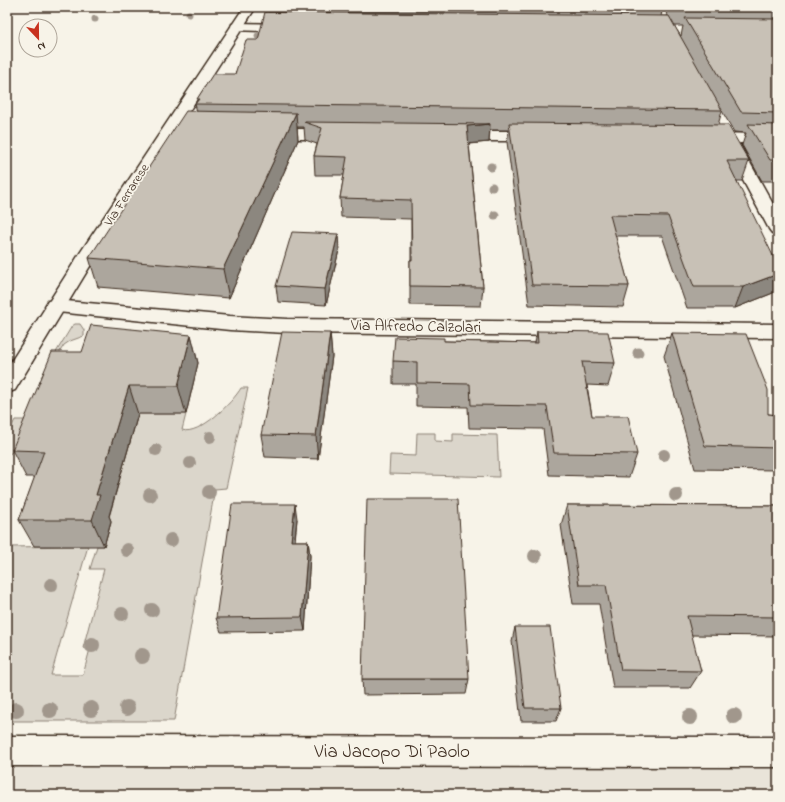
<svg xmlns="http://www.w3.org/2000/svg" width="785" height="802" font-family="'Indie Flower',sans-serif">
<rect width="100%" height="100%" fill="#f7f3e8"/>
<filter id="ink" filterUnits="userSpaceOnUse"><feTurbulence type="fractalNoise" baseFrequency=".025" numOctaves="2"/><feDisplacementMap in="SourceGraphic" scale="8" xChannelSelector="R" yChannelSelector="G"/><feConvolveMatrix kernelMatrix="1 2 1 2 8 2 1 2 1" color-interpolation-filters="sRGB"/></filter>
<g filter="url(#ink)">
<polygon fill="#e9e4d9" points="7,751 778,752 778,795 7,795"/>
<g fill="#dbd6cb" stroke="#8b8074">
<polygon points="75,324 80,324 84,330 84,336 70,341 64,345 44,377 41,377 72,326"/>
<path d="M 241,388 L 248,388 L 226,488 L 215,489 L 174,721 L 7,721 L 7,547 L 88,546 L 51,675 L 83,675 L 90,649 L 83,648 L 104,569 L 90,569 L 97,546 L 104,546 L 111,522 L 108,521 L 138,414 L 186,414 L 182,430 C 199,436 233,402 241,388 Z"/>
<polygon points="15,420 25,420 12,452 7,456 7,435"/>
<polygon points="417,433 435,433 435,441 453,442 453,434 497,435 499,477 389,474 390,455 416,456"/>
</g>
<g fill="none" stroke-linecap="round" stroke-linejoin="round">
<defs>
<g id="minor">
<polygon points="237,23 291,24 296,25 297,28 296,31 291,32 232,30 231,27 232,24"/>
<polygon points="267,129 335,129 340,131 343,134 340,137 335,139 267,139 262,137 259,134 262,131"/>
<polygon points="459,131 537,131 542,133 545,136 542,139 537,141 459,141 454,139 451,136 454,133"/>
<polygon points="705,133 778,134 778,144 739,143 778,213 778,234 772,233 769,229 723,143 700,141 697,138 700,135"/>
<polygon points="55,300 230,316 287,319 778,324 778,338 287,333 230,330 48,311 45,306 48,301"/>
<polygon points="7,736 778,737 778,767 7,766"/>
</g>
<polygon id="secondary" points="244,7 256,7 98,253 15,390 7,393 7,368 80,253"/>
</defs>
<use href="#minor" stroke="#3b2a1e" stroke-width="3"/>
<use href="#secondary" stroke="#3b2a1e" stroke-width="3"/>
<use href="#minor" fill="#f7f3e8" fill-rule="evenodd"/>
<use href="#secondary" fill="#f7f3e8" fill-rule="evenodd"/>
</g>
<g fill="#a1978c">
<circle cx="189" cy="14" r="3.5"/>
<circle cx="95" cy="19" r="3.5"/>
<circle cx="258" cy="36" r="3.5"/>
<circle cx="491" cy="167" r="4.5"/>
<circle cx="492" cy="187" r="4.5"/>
<circle cx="495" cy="215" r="4.5"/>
<circle cx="638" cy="353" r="5.5"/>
<circle cx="210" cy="437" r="6"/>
<circle cx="156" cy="450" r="6"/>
<circle cx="664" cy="455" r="6"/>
<circle cx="190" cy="463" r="6"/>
<circle cx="209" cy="492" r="7"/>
<circle cx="150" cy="495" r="7"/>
<circle cx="676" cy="495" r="7"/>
<circle cx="171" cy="540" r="7"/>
<circle cx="127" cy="550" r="7"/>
<circle cx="535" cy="556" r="7"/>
<circle cx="51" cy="585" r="7"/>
<circle cx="152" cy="610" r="7"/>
<circle cx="122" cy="614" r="7"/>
<circle cx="92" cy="645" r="8"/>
<circle cx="142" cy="656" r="8"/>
<circle cx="127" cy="708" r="8"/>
<circle cx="91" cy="709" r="8"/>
<circle cx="16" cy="710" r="8"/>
<circle cx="50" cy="710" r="8"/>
<circle cx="734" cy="716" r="8"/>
<circle cx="690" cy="717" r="8"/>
</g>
<g fill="#aca69d" stroke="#3b2a1e" fill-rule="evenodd">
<path d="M 269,7 L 663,7 L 661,16 L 668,16 L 663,7 L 778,7 L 778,181 L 762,181 L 742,145 L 746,133 L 734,132 L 722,111 L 718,125 L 749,161 L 742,181 L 737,181 L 773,293 L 735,308 L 687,308 L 662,236 L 615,236 L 629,286 L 623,307 L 529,305 L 507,142 L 509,130 L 490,130 L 489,142 L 469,144 L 483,287 L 481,306 L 410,305 L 410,260 L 411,260 L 411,219 L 341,217 L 340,198 L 344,175 L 315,175 L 314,156 L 317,144 L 305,140 L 304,127 L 297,127 L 298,140 L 229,298 L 98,287 L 89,258 L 197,112 L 195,104 L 197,101 L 197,99 L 235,74 L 258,40 L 269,12 ZM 674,26 L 683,26 L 681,36 Z"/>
<polygon points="339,250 326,305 278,302 276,286"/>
<polygon points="537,331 615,363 608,386 587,385 592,416 637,454 629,477 549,475 543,429 469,428 468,407 416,406 416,384 393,384 393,361 444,341 535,343"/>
<polygon points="330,333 332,356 318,459 265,457 261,435"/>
<polygon points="672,333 768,414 778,415 778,470 695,469 664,356"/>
<polygon points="191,335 198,363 186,414 138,414 109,516 111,521 104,546 34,546 19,520 35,477 26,477 12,450 82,352"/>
<polygon points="567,505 778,506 778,636 691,635 701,671 690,688 613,688 599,604 573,604 561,525"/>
<polygon points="297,519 295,541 308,541 310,556 305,631 221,632 216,618"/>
<polygon points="515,627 561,708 556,721 521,721 512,641"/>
<polygon points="362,679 469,679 466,694 363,695"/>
</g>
<g fill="#8c877f" stroke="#3b2a1e">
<polygon points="296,113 298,140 229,298 223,269"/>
<polygon points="490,124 489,142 466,144 467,126"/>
<polygon points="338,234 339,250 326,305 325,289"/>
<polygon points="778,274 778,281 773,293 735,308 743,287"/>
<polygon points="330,333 332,356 318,459 316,436"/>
<polygon points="191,335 198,363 186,414 178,386"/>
<polygon points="129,386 138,414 109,516 111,521 104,546 92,520 96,495"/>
<polygon points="295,504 297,519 293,556 291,541"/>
<polygon points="308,541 310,556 305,631 302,617"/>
</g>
<g fill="#c8c1b6" stroke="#3b2a1e">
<polygon points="678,7 778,7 778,8"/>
<polygon points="265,12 669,16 722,110 195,104 199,99 197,99 213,74 235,74 246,40 258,40"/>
<polygon points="685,18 778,19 778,113 741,112"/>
<polygon points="186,111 296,113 223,269 89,258"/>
<polygon points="304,122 490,124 467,126 483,287 410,286 410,260 412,260 411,200 340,198 347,157 314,156 322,128"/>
<polygon points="509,123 728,125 749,161 727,161 778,266 778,274 743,287 694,287 668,216 610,215 629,286 532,285"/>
<polygon points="748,124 778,125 778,160 770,160"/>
<polygon points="292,232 338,234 325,289 276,286"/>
<polygon points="91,325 191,335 178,386 129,386 96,495 100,495 92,520 19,520 44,451 12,450 52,352 82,352"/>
<polygon points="537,331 608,332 615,363 582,362 592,416 628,416 637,454 554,453 547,406 471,405 470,384 417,383 417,362 393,361 395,337 444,338 444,341 538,343"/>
<polygon points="282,332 330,333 316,436 261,435"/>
<polygon points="672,333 746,334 768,390 768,414 778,415 778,448 705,446"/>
<polygon points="367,499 458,499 469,679 362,679"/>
<polygon points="232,504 295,504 291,541 308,541 302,617 216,618"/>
<polygon points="567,505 778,506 778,617 687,616 701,671 621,670 606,585 579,585"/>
<polygon points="515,627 550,627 561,708 525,708"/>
</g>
</g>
<g text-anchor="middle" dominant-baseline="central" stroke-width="3.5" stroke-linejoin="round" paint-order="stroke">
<g font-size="13" fill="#3b2a1e" stroke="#f7f3e8">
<text transform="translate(127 195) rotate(-57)">Via Ferrarese</text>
</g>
<g font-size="16" fill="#3b2a1e" stroke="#f7f3e8">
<text transform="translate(416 327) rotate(1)">Via Alfredo Calzolari</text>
</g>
<g font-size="19" fill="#3b2a1e" stroke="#f7f3e8">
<text x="392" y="752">Via Jacopo Di Paolo</text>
</g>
</g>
<rect width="785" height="802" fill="none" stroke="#f7f3e8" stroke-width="24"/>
<rect x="12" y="12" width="761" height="778" fill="none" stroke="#3b2a1e" stroke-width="1.5" filter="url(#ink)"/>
<g transform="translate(38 38) rotate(158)"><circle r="19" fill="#f7f3e8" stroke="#aca397"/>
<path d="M0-3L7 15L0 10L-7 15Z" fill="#c8321e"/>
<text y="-6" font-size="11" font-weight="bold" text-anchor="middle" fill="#3b2a1e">N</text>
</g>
</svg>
